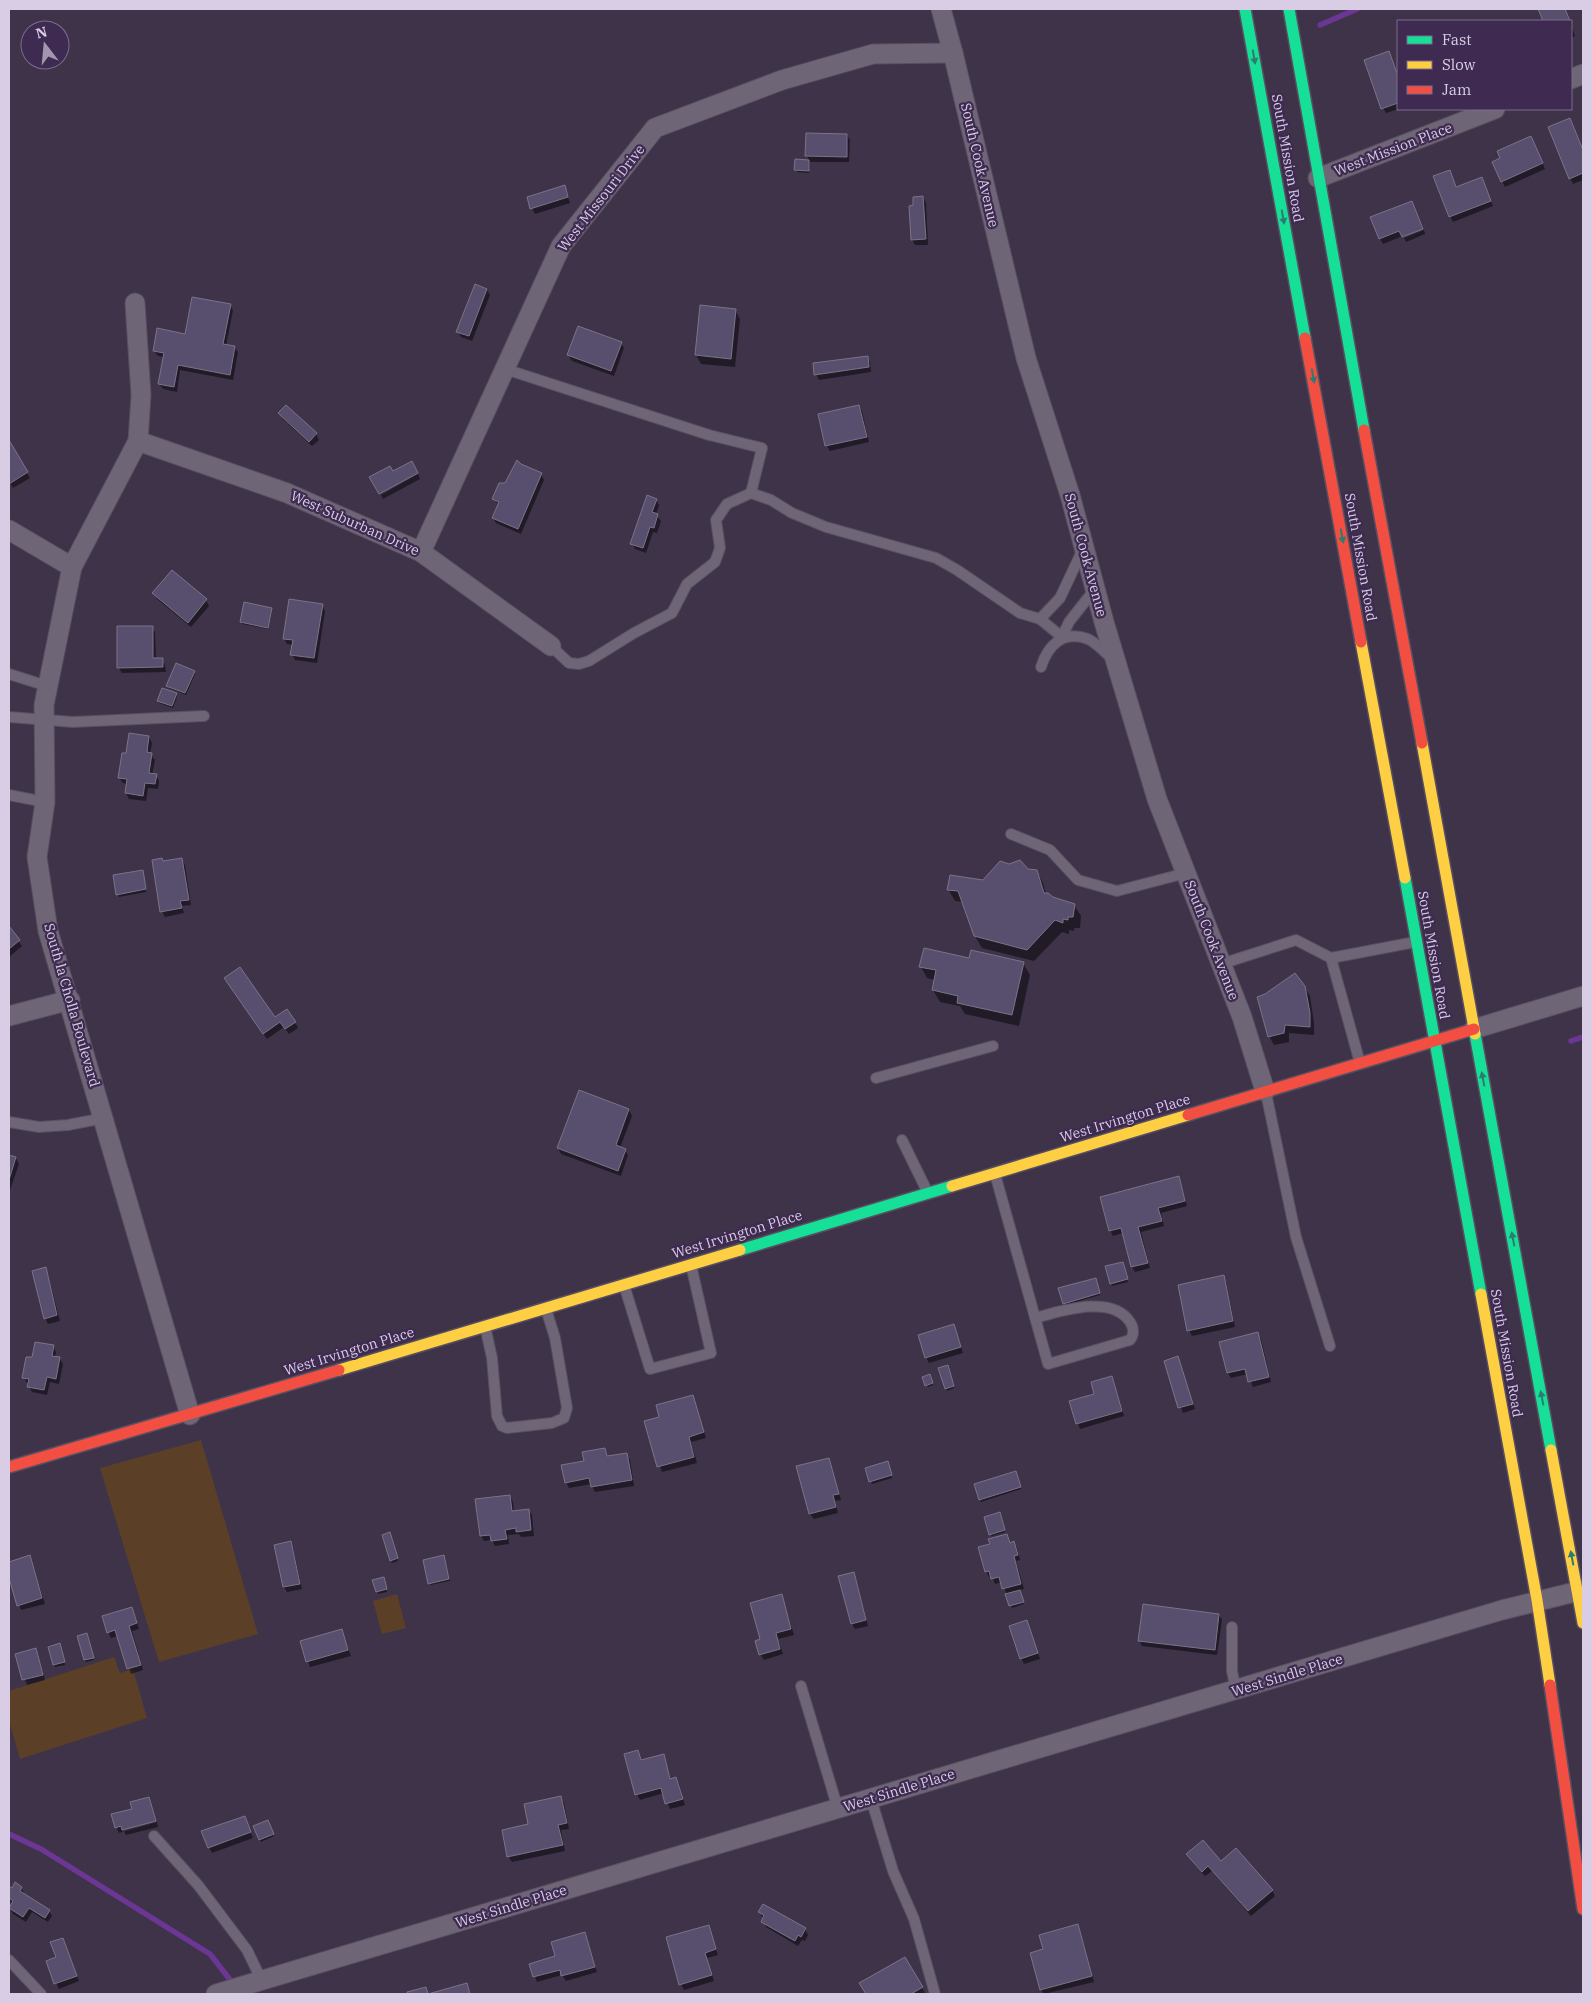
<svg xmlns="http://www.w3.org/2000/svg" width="1592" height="2003" font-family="'IBM Plex Serif',serif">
<rect width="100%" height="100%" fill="#3e3349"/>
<g fill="#5b4027">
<polygon points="201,1440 258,1634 159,1662 100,1468"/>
<polygon points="397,1594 406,1628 382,1634 373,1601"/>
<polygon points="114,1657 120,1673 133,1669 147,1718 20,1759 9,1721 9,1691"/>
</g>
<g fill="#0007">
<polygon points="1539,9 1564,9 1569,21 1544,21"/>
<polygon points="1571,25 1575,36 1571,38"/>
<polygon points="1389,52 1398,76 1399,109 1386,113 1383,108"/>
<polygon points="1573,125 1583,151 1583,180 1573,184 1570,178"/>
<polygon points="847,135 850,140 849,162 810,162 807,156"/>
<polygon points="1533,143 1545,169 1505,187 1502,181"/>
<polygon points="796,160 810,162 809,173 797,172"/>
<polygon points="1452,177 1456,188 1481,178 1493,206 1453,222 1450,216"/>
<polygon points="564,187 570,203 535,214 528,198"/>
<polygon points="923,197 926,203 928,245 915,245 912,240 914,207"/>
<polygon points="1412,202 1423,228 1383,244 1380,239"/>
<polygon points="1424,230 1425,234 1406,242 1404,238"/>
<polygon points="487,290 490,295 472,341 461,337 458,332"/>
<polygon points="230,305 233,310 226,346 234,347 238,352 233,380 180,370 177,392 163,389 159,384 164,357 158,356 154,351 186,335"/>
<polygon points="735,310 740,319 735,367 701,364 696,355"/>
<polygon points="621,343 624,348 614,376 572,361 568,355"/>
<polygon points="867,357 870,362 871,372 819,380 816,374"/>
<polygon points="859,406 862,411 869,442 830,451 827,446 820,415"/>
<polygon points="280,414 316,434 319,440 312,446 283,419"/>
<polygon points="9,442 30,478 13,488 9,481"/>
<polygon points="520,465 541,474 544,480 521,534 496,523 493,518 499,505 494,499"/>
<polygon points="418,474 420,479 383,499 381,495"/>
<polygon points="656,500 659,505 656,515 661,521 657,533 653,532 646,553 635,549 632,543"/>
<polygon points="172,572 206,600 209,606 191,627 157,599 154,593"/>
<polygon points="322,605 325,611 317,663 295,660 292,654 293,645 287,644 284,639"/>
<polygon points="271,609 272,611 268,629 242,624 241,621"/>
<polygon points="152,627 155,632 156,659 162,659 165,665 166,672 122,673 119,668"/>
<polygon points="194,672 195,674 186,695 169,688 168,686"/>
<polygon points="176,694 177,697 173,708 159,703 158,701"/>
<polygon points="149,737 152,743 150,754 155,760 152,775 156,775 159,781 158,789 148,788 146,801 129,799 126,793 127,784 123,783 119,778 127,755"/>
<polygon points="181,859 185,865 191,905 182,906 184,913 165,917 162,911 164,863"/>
<polygon points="1027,870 1037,871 1043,883 1046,894 1052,898 1074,905 1081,916 1080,928 1074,928 1074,931 1069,930 1069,934 1062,932 1034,961 982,948 975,936 964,902 955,901 948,889"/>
<polygon points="143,874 146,892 119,897 118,894"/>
<polygon points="9,928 22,946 9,957"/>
<polygon points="970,959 1023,963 1030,975 1019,1026 965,1014 960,1006 940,1002 933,990 935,980 927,978 921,967"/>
<polygon points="229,984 274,1018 295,1022 298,1028 289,1034 284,1027 267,1039"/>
<polygon points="1304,987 1310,996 1314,1023 1314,1035 1289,1033 1289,1042 1274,1045 1269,1036"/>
<polygon points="629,1110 632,1116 620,1148 625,1150 628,1155 621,1176 561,1154 558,1148"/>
<polygon points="9,1156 16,1158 19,1164 9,1193"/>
<polygon points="1178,1178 1187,1206 1161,1213 1164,1226 1141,1232 1150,1268 1135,1272 1132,1267 1123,1233 1113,1236 1110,1230"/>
<polygon points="1124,1265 1128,1282 1112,1286 1107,1267"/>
<polygon points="45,1269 48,1274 60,1321 48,1324 45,1318"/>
<polygon points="1223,1277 1226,1282 1235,1327 1192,1336 1189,1330"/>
<polygon points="1096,1281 1100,1295 1065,1305 1064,1303"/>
<polygon points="954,1326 963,1353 929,1363 926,1357"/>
<polygon points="1258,1334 1261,1339 1271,1382 1253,1387 1248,1374 1231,1378 1228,1373 1220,1343"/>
<polygon points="53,1346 56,1352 55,1358 60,1359 63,1364 59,1384 50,1382 47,1395 32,1392 29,1386 29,1383 27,1383 24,1378"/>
<polygon points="1177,1358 1195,1409 1183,1413 1165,1362"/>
<polygon points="948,1369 954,1388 947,1391 946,1388"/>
<polygon points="1112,1377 1124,1416 1080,1429 1071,1402 1096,1395"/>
<polygon points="931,1378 933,1385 928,1387 926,1385"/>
<polygon points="693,1396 706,1438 691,1442 697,1463 662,1472 646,1422 661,1418"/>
<polygon points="605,1449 608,1457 626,1454 630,1460 634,1486 595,1492 591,1484 569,1488 566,1482 585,1462"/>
<polygon points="828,1459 841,1500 835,1501 838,1513 814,1519 810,1514 798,1467"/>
<polygon points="888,1465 892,1478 872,1484 867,1469"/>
<polygon points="1017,1475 1021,1489 981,1502 975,1485"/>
<polygon points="510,1496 513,1502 514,1512 528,1510 532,1515 534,1536 521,1537 519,1534 508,1535 509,1544 495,1546 492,1540 484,1541 481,1536"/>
<polygon points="1001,1516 1005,1532 992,1536 990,1534"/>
<polygon points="1007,1535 1011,1544 1014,1543 1017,1548 1020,1560 1016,1561 1024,1589 1019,1590 1024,1604 1012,1608 1002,1582 995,1584 992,1576 989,1577 986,1571 991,1545"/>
<polygon points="391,1536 398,1561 392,1563 391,1561"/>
<polygon points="290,1542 293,1548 302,1589 287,1592 284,1587 275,1546"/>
<polygon points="30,1557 45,1604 21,1610 9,1573 9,1563"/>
<polygon points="445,1559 450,1581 430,1585 429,1583"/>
<polygon points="853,1574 856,1579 868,1626 855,1629 852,1624 840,1577"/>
<polygon points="384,1580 387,1592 378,1594 374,1581"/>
<polygon points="781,1595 794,1635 778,1639 783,1654 764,1660 760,1654 761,1640"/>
<polygon points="132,1608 139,1629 132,1631 143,1670 131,1674 118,1636 111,1638 108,1632"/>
<polygon points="1219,1615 1222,1620 1217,1655 1142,1646 1139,1640"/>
<polygon points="1027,1622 1040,1659 1024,1664 1021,1658"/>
<polygon points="341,1630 351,1656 310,1667 301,1642"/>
<polygon points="88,1637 94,1660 86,1662 85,1660"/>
<polygon points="61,1647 65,1665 55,1667 50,1648"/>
<polygon points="36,1649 45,1680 27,1685 17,1654"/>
<polygon points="637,1751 642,1761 663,1755 671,1780 676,1778 679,1784 685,1805 670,1809 664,1793 640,1800 637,1795 626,1754"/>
<polygon points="149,1798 156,1820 122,1829 122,1832 157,1822 158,1827 126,1835 124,1831 119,1833 116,1827 134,1810"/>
<polygon points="561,1798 564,1803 569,1829 561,1830 565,1851 512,1862 508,1856 529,1825"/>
<polygon points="244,1817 253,1838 212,1853 209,1847"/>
<polygon points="269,1824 274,1836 261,1842 260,1840"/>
<polygon points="1191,1860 1221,1863 1272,1890 1275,1896 1251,1916 1212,1871 1205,1876"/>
<polygon points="9,1887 12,1889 21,1888 24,1893 23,1895 49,1911 52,1916 48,1922 32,1912 26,1922 13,1914 10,1908 13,1904 9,1901"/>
<polygon points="760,1912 805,1929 808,1935 805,1941 802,1940 798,1946 766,1927"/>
<polygon points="708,1926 718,1955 707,1958 714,1981 684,1990 681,1984"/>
<polygon points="1077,1926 1080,1931 1094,1982 1044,1994 1041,1990 1045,1950"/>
<polygon points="585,1934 597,1972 566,1981 562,1975 537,1982 531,1965 557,1957"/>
<polygon points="65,1945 79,1981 59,1989 47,1962 58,1958"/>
<polygon points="905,1958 925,1993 867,1994 861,1983"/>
<polygon points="466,1984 471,1994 430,1994"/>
</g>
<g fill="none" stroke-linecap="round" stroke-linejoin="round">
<g stroke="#6c3695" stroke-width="5.5">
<polyline points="1320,25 1357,9"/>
<polyline points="1571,1041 1583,1037"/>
<polyline points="9,1834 41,1849 210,1954 235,1986"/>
</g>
</g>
<g fill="#584f6e" stroke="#7a7488">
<polygon points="1538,9 1565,9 1570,21 1543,21"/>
<polygon points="1389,51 1398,76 1398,103 1381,109 1364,60"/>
<polygon points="1570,118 1583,150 1583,173 1569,179 1548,127"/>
<polygon points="806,133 847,134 847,157 805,156"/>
<polygon points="1531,136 1543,163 1501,182 1492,162 1500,158 1497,151"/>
<polygon points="795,159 809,160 809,171 794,170"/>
<polygon points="1450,170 1456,187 1482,177 1491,201 1449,217 1433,176"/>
<polygon points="565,185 568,197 530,209 527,197"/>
<polygon points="923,196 926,239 911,240 909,206 913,205 913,197"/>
<polygon points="1412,201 1423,229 1402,237 1399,231 1379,239 1370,217"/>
<polygon points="475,284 487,289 469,336 456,332"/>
<polygon points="192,297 231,304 223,344 235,346 230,375 178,365 174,387 158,384 164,353 153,351 157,328 185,334"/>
<polygon points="700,305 736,309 731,359 695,355"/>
<polygon points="578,326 622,342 611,371 567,355"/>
<polygon points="868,356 869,367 814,375 813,363"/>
<polygon points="286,405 317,433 309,442 278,413"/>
<polygon points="859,405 867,437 825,446 818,414"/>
<polygon points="9,440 28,472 9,484"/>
<polygon points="517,460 521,464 542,473 518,529 492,518 499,502 492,499 499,483 505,483"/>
<polygon points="412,461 418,473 379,494 369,477 390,466 393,471"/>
<polygon points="647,495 657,499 652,512 658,514 654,528 650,527 643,548 630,544"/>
<polygon points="172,570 207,599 188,623 152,593"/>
<polygon points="289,599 323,604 314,658 290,655 293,640 283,639"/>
<polygon points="244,602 272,608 268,628 240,622"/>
<polygon points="117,626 153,626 153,658 163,658 163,667 117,668"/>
<polygon points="176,663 195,671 185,693 166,686"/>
<polygon points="162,688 177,693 172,706 157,701"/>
<polygon points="129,733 149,736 147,752 152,753 149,773 157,774 155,784 145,783 143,796 125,793 127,779 118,778 122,753 126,753"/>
<polygon points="162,858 163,861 182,858 189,900 180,901 182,908 160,912 152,860"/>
<polygon points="1020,860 1028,869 1037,870 1044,893 1048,893 1053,897 1075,904 1073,917 1068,917 1068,920 1063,919 1063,923 1055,920 1027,950 974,936 958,891 947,890 950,875 983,880 1000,861 1009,864"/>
<polygon points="143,870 146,889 116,895 113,875"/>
<polygon points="9,926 20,940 9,949"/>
<polygon points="924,948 969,958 971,950 1024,962 1012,1015 957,1003 958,996 932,990 936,970 919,967"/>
<polygon points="240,967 275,1017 287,1009 296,1022 285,1029 280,1022 263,1034 224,978"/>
<polygon points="1295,973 1305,986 1310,1013 1310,1027 1285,1025 1284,1033 1268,1037 1257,997 1265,994"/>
<polygon points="579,1090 629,1109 616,1145 626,1149 618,1171 557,1148"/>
<polygon points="9,1155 16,1157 9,1180"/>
<polygon points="1179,1176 1185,1201 1158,1208 1162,1221 1138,1227 1148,1263 1131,1267 1121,1228 1109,1231 1100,1197"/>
<polygon points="1123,1262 1128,1279 1110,1284 1105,1266"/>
<polygon points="46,1267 57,1315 44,1319 32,1271"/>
<polygon points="1224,1275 1233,1321 1187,1331 1178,1285"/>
<polygon points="1096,1278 1100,1293 1063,1304 1058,1288"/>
<polygon points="954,1324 961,1347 925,1358 918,1335"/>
<polygon points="1258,1332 1269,1377 1248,1382 1245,1369 1227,1373 1219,1342"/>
<polygon points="35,1342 54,1345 52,1356 60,1357 56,1379 47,1377 44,1390 27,1387 29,1379 22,1378 26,1357 32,1357"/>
<polygon points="1178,1356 1193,1404 1178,1408 1164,1361"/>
<polygon points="948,1365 954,1386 945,1389 938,1368"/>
<polygon points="930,1374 933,1383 925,1386 922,1377"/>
<polygon points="1112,1376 1122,1411 1076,1424 1069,1401 1094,1394 1091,1382"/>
<polygon points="693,1395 704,1432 689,1437 694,1457 657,1467 644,1421 659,1417 656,1405"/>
<polygon points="605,1448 607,1456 627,1453 632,1480 591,1487 589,1478 565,1483 561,1465 584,1461 582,1452"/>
<polygon points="829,1458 839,1494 833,1495 836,1507 809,1514 796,1466"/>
<polygon points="888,1461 892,1475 869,1482 865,1468"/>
<polygon points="1016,1471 1021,1487 979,1500 974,1484"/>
<polygon points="510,1495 512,1511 529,1509 531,1530 516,1532 516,1528 505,1530 507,1539 491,1541 490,1535 480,1536 475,1499"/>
<polygon points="1000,1512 1005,1530 989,1535 984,1517"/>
<polygon points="390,1532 398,1558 390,1561 382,1535"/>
<polygon points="1007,1534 1010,1543 1014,1541 1018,1555 1014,1556 1021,1584 1002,1589 999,1577 991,1579 989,1571 985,1572 978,1547 990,1544 988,1539"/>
<polygon points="291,1541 300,1584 283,1587 274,1545"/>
<polygon points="30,1555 42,1598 17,1606 9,1578 9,1562"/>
<polygon points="444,1555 449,1579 428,1584 423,1560"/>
<polygon points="854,1572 866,1620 851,1624 838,1576"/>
<polygon points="384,1577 387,1589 376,1592 372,1580"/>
<polygon points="1020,1590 1024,1602 1009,1606 1005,1594"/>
<polygon points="782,1594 791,1629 776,1633 780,1649 759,1655 755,1641 760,1639 750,1603"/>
<polygon points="1143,1604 1219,1614 1215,1650 1138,1641"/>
<polygon points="132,1607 137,1623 129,1626 141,1665 127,1669 115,1630 107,1633 102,1616"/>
<polygon points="1027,1620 1038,1653 1020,1659 1009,1626"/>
<polygon points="342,1629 348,1650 306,1662 300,1641"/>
<polygon points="87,1633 94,1658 84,1660 77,1636"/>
<polygon points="60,1643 65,1662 53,1665 48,1647"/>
<polygon points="36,1648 43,1675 22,1680 15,1654"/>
<polygon points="638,1750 641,1760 664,1754 670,1779 676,1777 683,1799 665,1804 661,1788 635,1795 624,1754"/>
<polygon points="561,1796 567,1823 558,1825 563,1845 507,1857 502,1830 528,1824 524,1804"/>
<polygon points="149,1797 156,1821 122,1830 121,1826 115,1828 111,1814 132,1809 130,1802"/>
<polygon points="245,1816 251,1832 208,1848 201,1831"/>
<polygon points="268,1820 274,1834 259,1840 253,1826"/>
<polygon points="1203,1840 1221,1861 1236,1848 1273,1890 1248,1911 1208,1866 1202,1872 1186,1854"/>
<polygon points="15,1882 22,1887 20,1891 50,1910 45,1918 29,1908 23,1917 9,1908 13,1901 9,1898 9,1886 12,1888"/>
<polygon points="763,1904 806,1928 801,1937 798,1935 795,1941 761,1922 764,1915 758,1912"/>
<polygon points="1078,1924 1092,1976 1040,1990 1030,1953 1043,1949 1039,1935"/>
<polygon points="709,1925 716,1949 705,1953 712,1975 679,1985 666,1937"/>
<polygon points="585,1932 595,1967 561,1976 560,1970 533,1977 529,1964 555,1956 551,1942"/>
<polygon points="63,1938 77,1976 54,1984 46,1961 56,1957 50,1942"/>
<polygon points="905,1957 923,1987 911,1994 866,1994 859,1983"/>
<polygon points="467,1983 470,1994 408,1994 407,1992 426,1987 428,1994"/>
</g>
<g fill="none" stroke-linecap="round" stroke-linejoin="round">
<defs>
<g id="lane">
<polyline points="505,369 709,435 762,448 751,493 771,500 792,513 826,527 936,558 957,570 1020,613 1040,619"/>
<polyline points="1084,547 1060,598 1040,619 1062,637 1069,622 1095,589"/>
<polyline points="551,646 569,663 579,664 589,661 634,633 672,613 687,584 715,562 720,548 716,520 727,504 751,493"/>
<path d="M 1041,667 C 1048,645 1063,630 1088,639 C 1097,643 1105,653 1113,659"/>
<polyline points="9,674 47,686"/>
<polyline points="9,717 73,722 204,716"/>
<polyline points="9,795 45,802"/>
<polyline points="1011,834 1050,850 1078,880 1117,891 1186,873"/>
<polyline points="1331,958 1360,1063"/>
<polyline points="1221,964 1296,940 1331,958 1415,942"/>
<polyline points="876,1078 993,1046"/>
<polyline points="1266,1093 1296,1237 1330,1346"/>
<polyline points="9,1122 39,1127 68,1125 104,1118"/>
<polyline points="902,1140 928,1193"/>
<path d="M 995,1174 L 1048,1364 L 1130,1340 C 1134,1335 1134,1328 1130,1322 C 1112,1294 1061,1311 1035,1318"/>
<polyline points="624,1285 650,1369 711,1353 691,1265"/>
<polyline points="485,1326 492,1358 497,1416 502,1426 507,1428 552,1423 564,1418 567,1408 555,1338 546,1309"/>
<polyline points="1232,1627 1232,1671 1236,1690"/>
<polyline points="801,1686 838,1809"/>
<polyline points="871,1799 893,1871 914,1919 935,1994"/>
<polyline points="154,1836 198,1885 247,1950 262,1981"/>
<polyline points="9,1960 41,1994"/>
</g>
<g id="street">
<polyline points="941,9 953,53 1026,358 1070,495 1104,622 1157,799 1242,1017 1265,1091"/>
<polyline points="1571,79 1583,74"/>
<polyline points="1318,178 1495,109"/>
<polyline points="135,303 141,395 138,441 72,567 44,705 45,802 37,857 48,931 190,1415"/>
<polyline points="138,441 287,493 421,552 551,646"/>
<polyline points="9,530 72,567"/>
<polyline points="421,552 561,246 655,128 782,80 873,54 953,53"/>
<polyline points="9,1016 70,1000"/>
<polyline points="1474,1029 1583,996"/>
<polyline points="216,1994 1502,1610 1583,1590"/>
</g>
<g id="fast">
<polyline points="1245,9 1305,338"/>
<polyline points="1289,9 1364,430"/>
<polyline points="1405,878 1481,1294"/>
<polyline points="1475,1034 1551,1450"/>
<polyline points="740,1250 952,1186"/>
</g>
<g id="slow">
<polyline points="1361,642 1405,878"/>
<polyline points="1422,743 1475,1034"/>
<polyline points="952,1186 1188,1115"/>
<polyline points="1481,1294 1537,1600 1550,1685"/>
<polyline points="339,1370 740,1250"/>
<polyline points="1551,1450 1583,1623"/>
</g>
<g id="jam">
<polyline points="1305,338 1361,642"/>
<polyline points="1364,430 1422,743"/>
<polyline points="1188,1115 1474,1029"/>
<polyline points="9,1467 339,1370"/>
<polyline points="1550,1685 1583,1909"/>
</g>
</defs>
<use href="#lane" stroke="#584f61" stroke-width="12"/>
<use href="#street" stroke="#584f61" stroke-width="21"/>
<use href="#fast" stroke="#584f61" stroke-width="14"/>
<use href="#slow" stroke="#584f61" stroke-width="14"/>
<use href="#jam" stroke="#584f61" stroke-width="14"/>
<use href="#lane" stroke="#6e6576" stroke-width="10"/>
<use href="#street" stroke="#6e6576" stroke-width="19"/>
<use href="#fast" stroke="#16e098" stroke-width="11"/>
<use href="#slow" stroke="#ffcf43" stroke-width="11"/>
<use href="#jam" stroke="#f24e42" stroke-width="11"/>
</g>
<defs><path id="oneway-solid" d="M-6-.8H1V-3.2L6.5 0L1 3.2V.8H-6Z" transform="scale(1.25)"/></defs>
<g fill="#2d7c71">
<use href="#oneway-solid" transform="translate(1254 57) rotate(80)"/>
<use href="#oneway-solid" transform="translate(1283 217) rotate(80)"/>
<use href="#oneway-solid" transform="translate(1313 376) rotate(80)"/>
<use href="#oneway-solid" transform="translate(1342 536) rotate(80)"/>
<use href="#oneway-solid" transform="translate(1483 1079) rotate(-101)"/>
<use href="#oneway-solid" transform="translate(1513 1239) rotate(-101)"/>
<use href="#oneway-solid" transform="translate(1542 1398) rotate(-101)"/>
<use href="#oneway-solid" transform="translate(1572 1558) rotate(-101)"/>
</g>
<g text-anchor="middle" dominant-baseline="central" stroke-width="4.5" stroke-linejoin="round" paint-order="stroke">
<g font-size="14" fill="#d8cde4" stroke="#3f2b51">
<text transform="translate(1393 149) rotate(-21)">West Mission Place</text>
<text transform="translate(1288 158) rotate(80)">South Mission Road</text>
<text transform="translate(980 165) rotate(77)">South Cook Avenue</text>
<text transform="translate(601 198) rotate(-52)">West Missouri Drive</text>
<text transform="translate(355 523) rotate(24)">West Suburban Drive</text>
<text transform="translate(1086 555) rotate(75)">South Cook Avenue</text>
<text transform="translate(1361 557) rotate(80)">South Mission Road</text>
<text transform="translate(1212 940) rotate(69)">South Cook Avenue</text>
<text transform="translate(1434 955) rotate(80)">South Mission Road</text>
<text transform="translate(72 1005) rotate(74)">South la Cholla Boulevard</text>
<text transform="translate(1125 1118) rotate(-17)">West Irvington Place</text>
<text transform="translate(737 1234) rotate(-17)">West Irvington Place</text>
<text transform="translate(349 1351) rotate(-17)">West Irvington Place</text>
<text transform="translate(1507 1353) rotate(80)">South Mission Road</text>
<text transform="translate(1287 1675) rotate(-17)">West Sindle Place</text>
<text transform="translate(899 1790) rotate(-17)">West Sindle Place</text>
<text transform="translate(511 1906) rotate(-17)">West Sindle Place</text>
</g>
</g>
<rect width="1592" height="2003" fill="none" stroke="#d8cde4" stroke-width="20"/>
<rect x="1397" y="20" width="175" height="90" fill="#3f2b51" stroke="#7c6c8c"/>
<rect x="1407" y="36" width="25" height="8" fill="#16e098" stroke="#7c6c8c"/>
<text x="1442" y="45" font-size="15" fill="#d8cde4">Fast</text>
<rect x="1407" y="61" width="25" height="8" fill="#ffcf43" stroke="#7c6c8c"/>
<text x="1442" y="70" font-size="15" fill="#d8cde4">Slow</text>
<rect x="1407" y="86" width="25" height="8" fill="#f24e42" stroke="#7c6c8c"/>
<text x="1442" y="95" font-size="15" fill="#d8cde4">Jam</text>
<g transform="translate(45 45) rotate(344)"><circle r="24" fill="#3f2b51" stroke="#7c6c8c"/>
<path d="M0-4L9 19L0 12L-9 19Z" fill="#a297ae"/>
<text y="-8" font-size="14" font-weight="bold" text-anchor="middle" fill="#d8cde4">N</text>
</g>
</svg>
